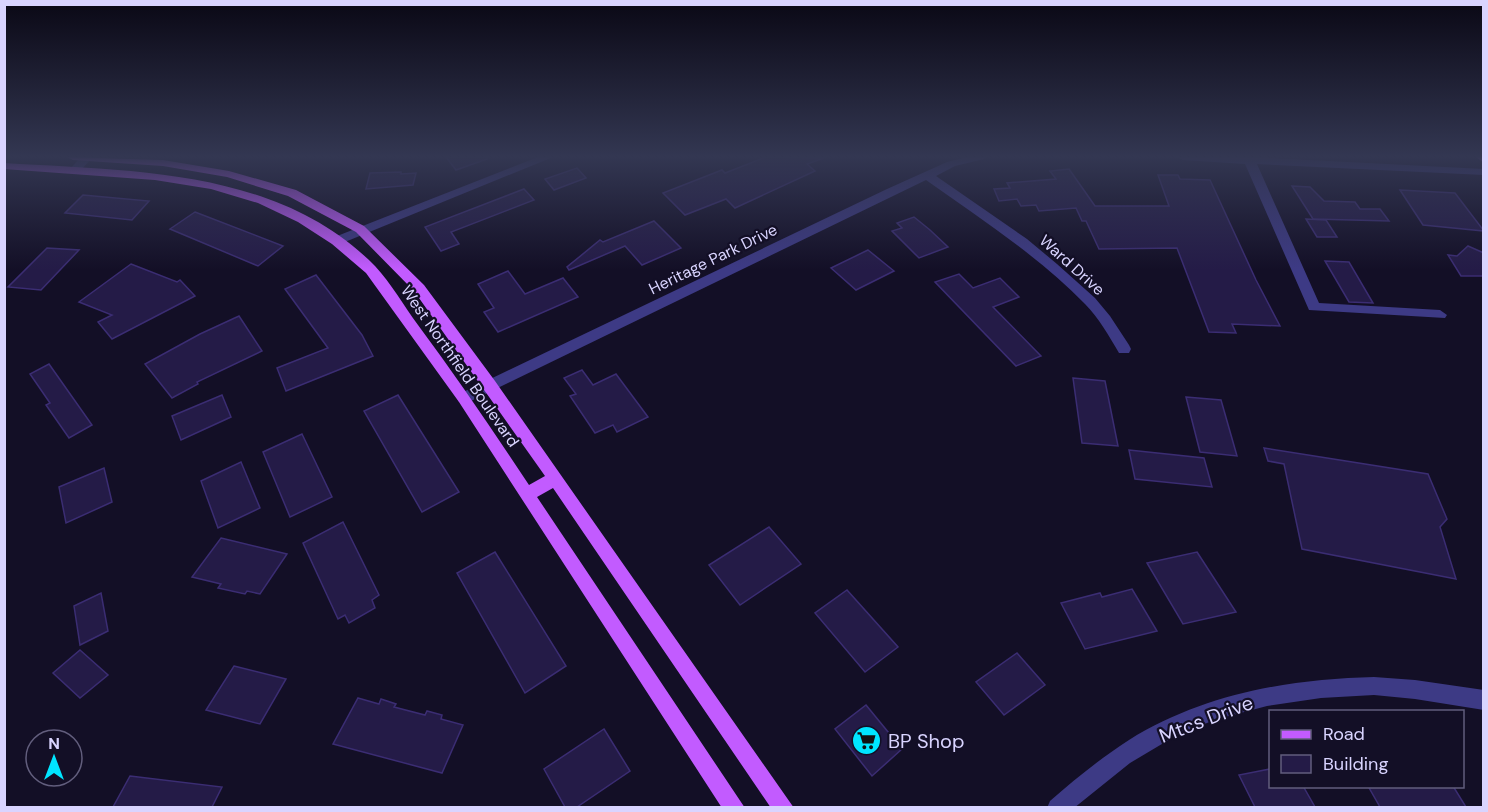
<svg xmlns="http://www.w3.org/2000/svg" width="1488" height="812" font-family="'DM Sans',sans-serif">
<rect width="100%" height="100%" fill="#130f26"/>
<g fill="#241b47" stroke="#3b2d73" stroke-width="1.5">
<polygon points="446,157 487,157 487,159 456,170"/>
<polygon points="766,157 824,158 807,164 815,171 735,208 726,199 685,215 663,193 722,170 725,173"/>
<polygon points="577,168 586,178 554,190 545,179"/>
<polygon points="1069,169 1095,206 1169,206 1158,175 1178,175 1180,179 1210,180 1256,280 1280,326 1232,324 1236,333 1209,332 1177,248 1099,249 1086,221 1082,221 1076,208 1039,211 1036,205 1021,206 1017,199 999,201 994,189 1010,188 1007,183 1056,179 1050,171"/>
<polygon points="401,172 401,174 416,173 413,185 366,189 370,173"/>
<polygon points="1292,186 1310,187 1324,201 1355,202 1360,209 1380,209 1389,221 1313,219"/>
<polygon points="524,189 534,200 451,232 459,244 441,251 425,227"/>
<polygon points="1400,190 1455,193 1484,231 1423,225"/>
<polygon points="83,195 149,201 132,220 65,213"/>
<polygon points="195,212 283,246 258,266 170,229"/>
<polygon points="914,217 930,230 948,247 919,258 892,231 902,228 897,223"/>
<polygon points="1306,219 1326,220 1337,237 1317,237"/>
<polygon points="654,221 681,248 642,265 625,246 569,270 567,267 600,240 603,242"/>
<polygon points="1468,246 1484,253 1484,276 1461,276 1448,255 1457,256"/>
<polygon points="47,248 79,250 41,290 8,287"/>
<polygon points="868,250 894,271 856,290 831,268"/>
<polygon points="1325,261 1349,262 1373,303 1349,302"/>
<polygon points="131,264 177,282 180,280 195,296 112,339 98,322 112,315 79,302"/>
<polygon points="508,271 525,294 563,278 578,297 498,332 484,312 494,308 478,284"/>
<polygon points="959,274 973,288 1000,278 1019,297 993,307 1041,356 1016,366 935,282"/>
<polygon points="316,275 362,335 373,356 286,391 277,368 328,348 285,289"/>
<polygon points="239,316 262,351 197,382 198,384 172,398 145,364 200,334"/>
<polygon points="49,364 92,425 69,438 46,405 50,403 30,374"/>
<polygon points="582,370 593,385 616,374 648,417 617,432 613,425 595,433 570,396 576,394 564,378"/>
<polygon points="1073,378 1105,381 1118,446 1082,443"/>
<polygon points="222,395 231,417 181,440 172,416"/>
<polygon points="398,395 459,492 422,512 364,411"/>
<polygon points="1186,397 1221,400 1237,456 1200,452"/>
<polygon points="302,434 332,497 290,517 263,452"/>
<polygon points="1264,448 1428,474 1447,519 1440,527 1456,579 1302,549 1284,464 1268,461"/>
<polygon points="1129,450 1204,458 1212,487 1135,479"/>
<polygon points="241,462 260,508 218,528 201,481"/>
<polygon points="104,468 112,502 66,523 59,487"/>
<polygon points="343,522 379,595 372,600 375,608 349,623 345,615 338,619 303,543"/>
<polygon points="769,527 801,564 740,605 709,565"/>
<polygon points="221,538 287,554 260,594 247,591 245,594 218,588 221,584 192,577"/>
<polygon points="495,552 566,666 525,693 457,573"/>
<polygon points="1197,552 1236,612 1183,624 1147,563"/>
<polygon points="1132,589 1157,631 1085,649 1061,603 1100,593 1102,597"/>
<polygon points="847,590 898,647 865,672 815,613"/>
<polygon points="101,593 108,631 80,645 74,606"/>
<polygon points="80,650 108,675 80,698 53,673"/>
<polygon points="1017,653 1045,685 1004,715 976,682"/>
<polygon points="234,666 286,679 260,724 206,710"/>
<polygon points="358,698 379,704 381,699 396,704 394,707 425,715 427,711 442,715 441,719 463,725 442,773 333,744"/>
<polygon points="866,705 902,749 872,776 835,729"/>
<polygon points="604,729 630,771 577,807 565,807 544,769"/>
<polygon points="1270,769 1270,786 1303,786 1315,807 1255,807 1239,775"/>
<polygon points="130,776 222,787 212,807 113,807"/>
<polygon points="1368,786 1453,786 1466,807 1380,807"/>
</g>
<g fill="none" stroke-linecap="round" stroke-linejoin="round">
<g fill="#3d3a85" fill-rule="evenodd">
<polygon points="81,157 93,157 79,172 71,172 69,170"/>
<polygon points="538,157 553,157 340,244 336,245 330,241 332,238"/>
<path d="M 967,157 L 986,157 L 984,159 L 955,166 L 936,176 L 1027,239 L 1057,264 L 1095,298 L 1110,316 L 1129,345 L 1131,349 L 1129,353 L 1119,353 C 1109,336 1099,318 1085,304 C 1038,256 981,219 926,180 L 469,402 L 459,402 L 457,398 L 459,394 L 887,189 L 947,162 Z"/>
<polygon points="1177,157 1250,157 1484,169 1484,175 1257,164 1319,303 1440,310 1447,315 1445,318 1309,310 1245,164 1183,160"/>
<path d="M 1374,677 L 1415,680 L 1484,690 L 1484,710 L 1415,699 L 1374,695 L 1321,698 L 1267,706 L 1214,720 L 1172,738 L 1130,763 L 1074,808 L 1047,808 L 1050,801 C 1075,779 1101,758 1129,740 C 1203,694 1289,679 1374,677 Z"/>
</g>
<g fill="#c25bff" fill-rule="evenodd">
<path d="M 67,157 L 163,160 L 229,171 L 296,190 L 364,226 L 424,285 L 495,381 L 794,808 L 771,808 L 553,488 L 537,497 L 745,808 L 722,808 L 459,402 L 366,273 L 332,244 L 298,222 L 258,203 L 211,189 L 155,180 L 4,169 L 4,163 C 132,171 278,168 375,266 C 391,283 404,306 418,325 C 457,377 493,431 529,485 L 545,476 L 414,291 L 356,232 L 288,196 L 227,177 L 163,166 L 73,160 Z"/>
<polygon points="1476,157 1484,157 1484,163"/>
</g>
</g>
<linearGradient id="sky" x2="0" y2="1"><stop stop-color="#0a0815"/><stop offset="0.58" stop-color="#333752"/><stop offset="1" stop-color="#333752" stop-opacity="0"/></linearGradient>
<rect width="1488" height="270" fill="url(#sky)"/>
<defs>
<symbol id="supermarket-disc" viewBox="-11 -11 22 22"><circle r="9.5" fill="#00e5ff" stroke="#130f26"/><path d="M-6-5.5h2.5l.6 2H6L4.5 2H-2.5L-4.4-4H-6ZM-1.5 3.2a1.3 1.3 0 1 0 .1 0ZM3 3.2a1.3 1.3 0 1 0 .1 0Z" fill="#111"/></symbol>
</defs>
<g fill-rule="evenodd">
<use href="#supermarket-disc" x="850" y="724" width="33" height="33"/>
</g>
<g text-anchor="middle" dominant-baseline="central" stroke-width="4.5" stroke-linejoin="round" paint-order="stroke">
<g font-size="16" fill="#d9d4ff" stroke="#130f26">
<text transform="translate(713 259) rotate(-26)">Heritage Park Drive</text>
<text transform="translate(1072 265) rotate(42)">Ward Drive</text>
<text transform="translate(460 366) rotate(55)">West Northfield Boulevard</text>
</g>
<g font-size="20" fill="#d9d4ff" stroke="#130f26">
<text transform="translate(1206 719) rotate(-21)">Mtcs Drive</text>
</g>
<g font-size="20" fill="#d9d4ff" stroke="#130f26" text-anchor="start">
<text x="888" y="741">BP Shop</text>
</g>
</g>
<rect width="1488" height="812" fill="none" stroke="#d9d4ff" stroke-width="12"/>
<rect x="1269" y="710" width="195" height="78" fill="#130f26" stroke="#625e7d" stroke-width="1.5"/>
<rect x="1281" y="730" width="30" height="9" fill="#c25bff" stroke="#625e7d" stroke-width="1.5"/>
<text x="1323" y="740" font-size="18" fill="#d9d4ff">Road</text>
<rect x="1281" y="755" width="30" height="18" fill="#241b47" stroke="#625e7d" stroke-width="1.5"/>
<text x="1323" y="770" font-size="18" fill="#d9d4ff">Building</text>
<g transform="translate(54 758)"><circle r="28" fill="#130f26" stroke="#625e7d" stroke-width="1.5"/>
<path d="M0-4.5L10 22L0 15L-10 22Z" fill="#00e5ff"/>
<text y="-9" font-size="16" font-weight="bold" text-anchor="middle" fill="#d9d4ff">N</text>
</g>
</svg>
